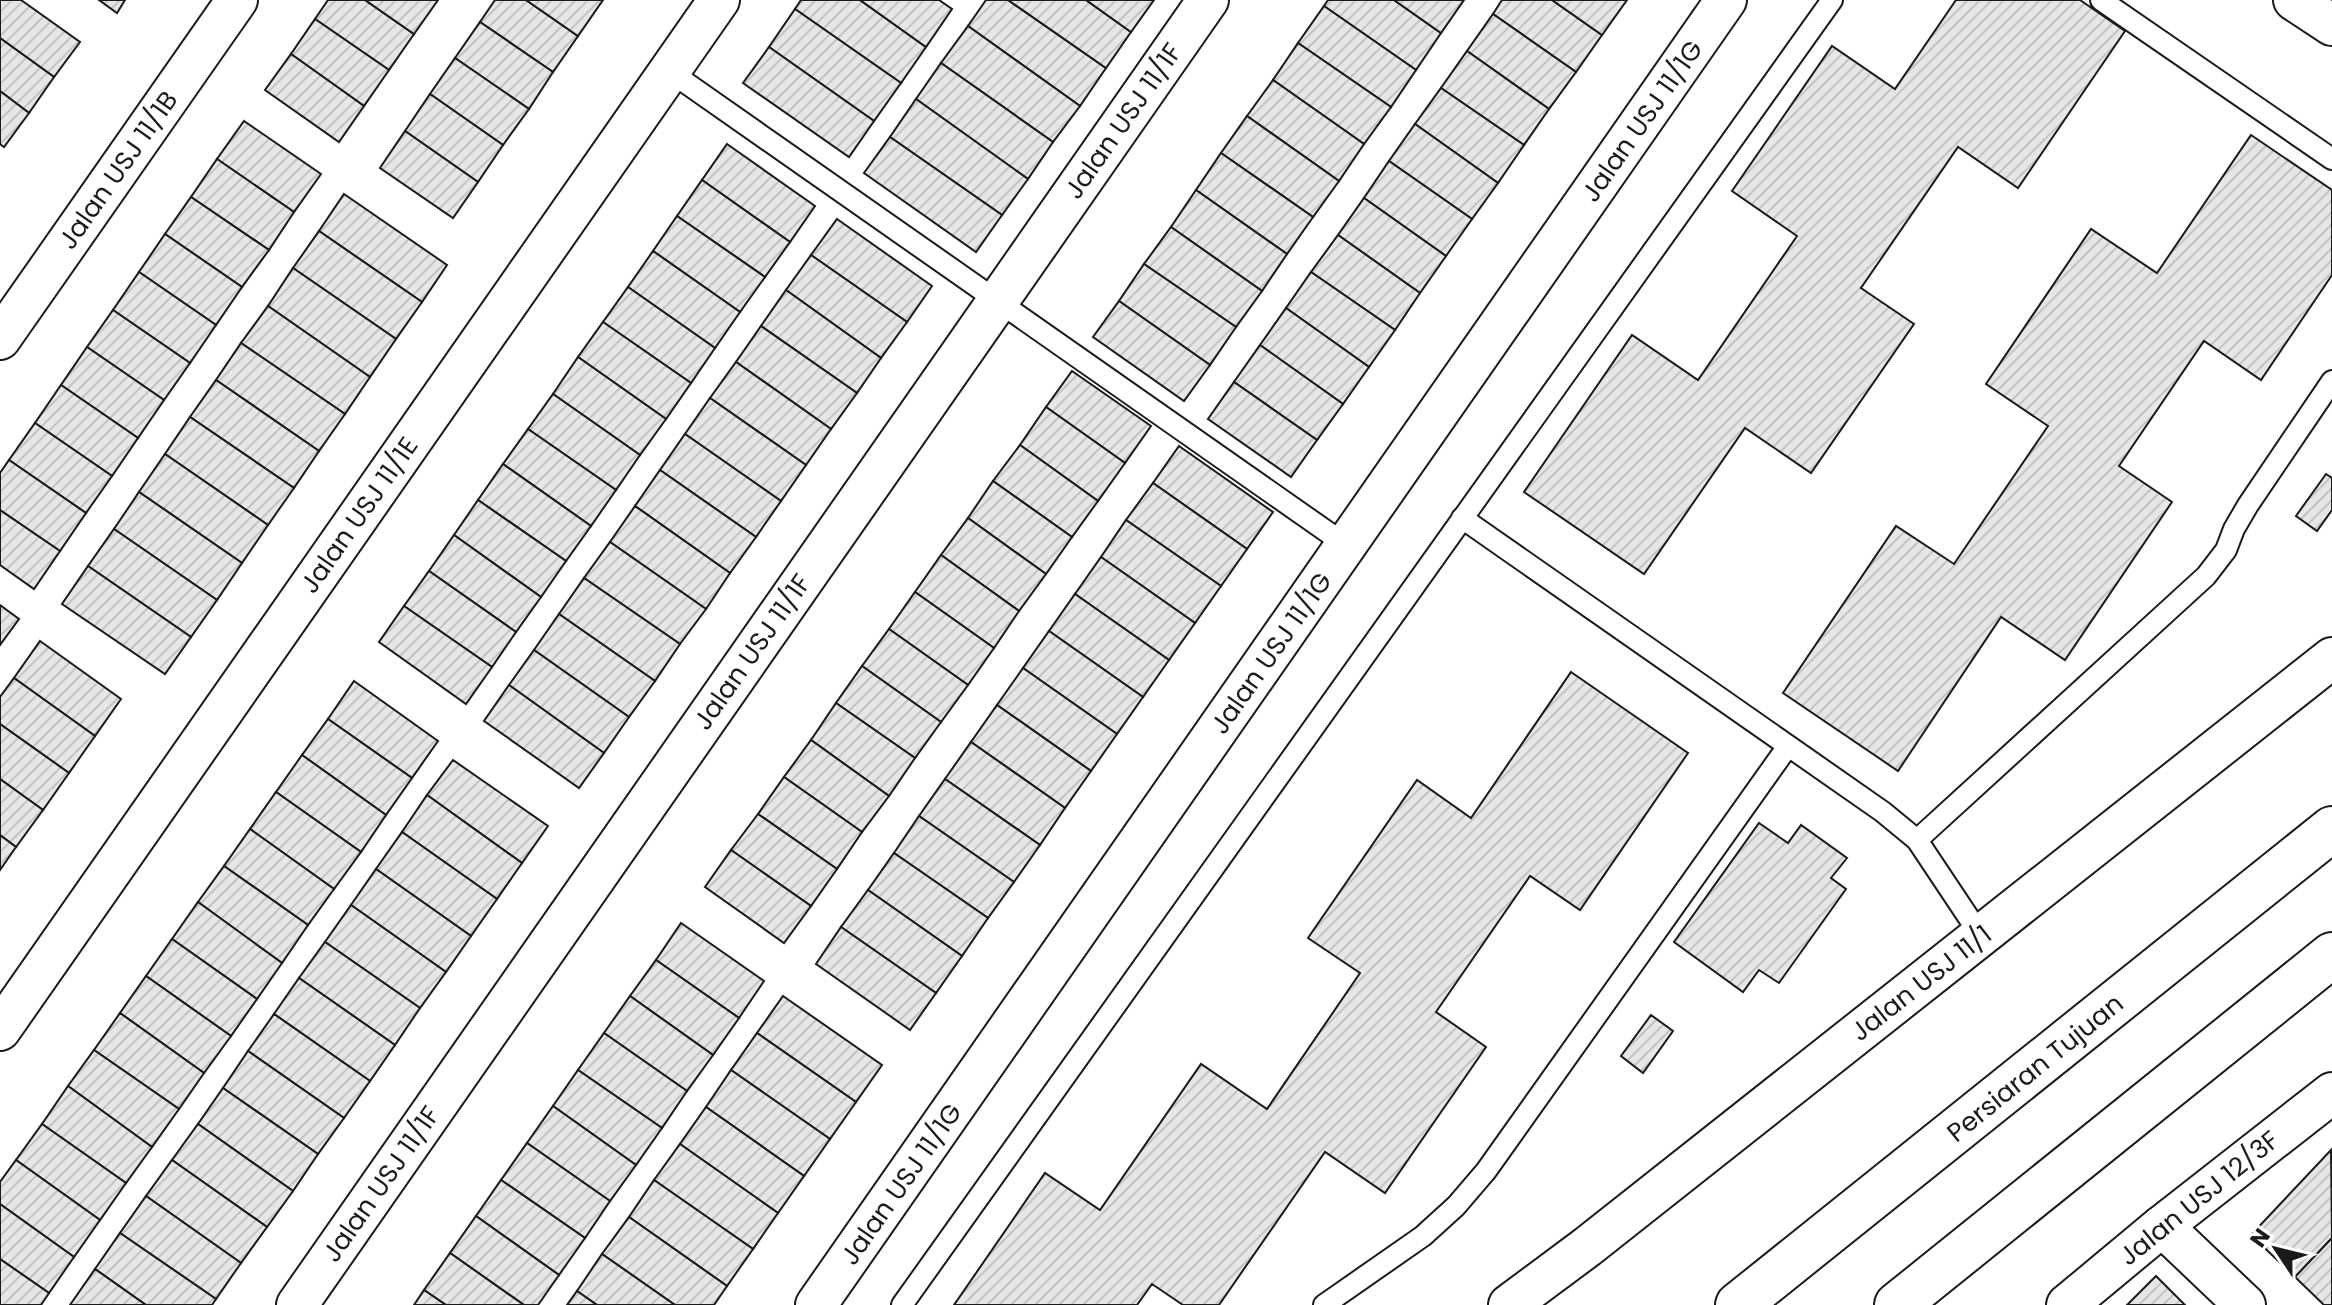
<svg xmlns="http://www.w3.org/2000/svg" width="2332" height="1305" font-family="Poppins,sans-serif">
<defs>
<pattern id="building-hatch" width="6" height="6" patternUnits="userSpaceOnUse" patternTransform="scale(2)"><rect width="6" height="6" fill="#e6e6e6"/><path d="M-1 1l2-2M0 6l6-6M5 7l2-2" fill="none" stroke="#c5c5c5"/></pattern>
</defs>
<rect width="100%" height="100%" fill="#fff"/>
<g fill="url(#building-hatch)" stroke="#1a1a1a" stroke-width="2">
<polygon points="0,0 21,0 80,42 54,77 0,38"/>
<polygon points="99,0 125,0 117,13"/>
<polygon points="328,0 365,0 414,34 389,70 315,19"/>
<polygon points="365,0 438,0 414,34"/>
<polygon points="495,0 526,0 578,36 553,72 480,22"/>
<polygon points="526,0 603,0 578,36"/>
<polygon points="801,0 860,0 926,47 901,83 795,9"/>
<polygon points="860,0 939,0 952,9 926,47"/>
<polygon points="986,0 1008,0 1106,68 1080,106 968,26"/>
<polygon points="1008,0 1086,0 1131,32 1106,68"/>
<polygon points="1086,0 1154,0 1131,32"/>
<polygon points="1328,0 1394,0 1441,33 1416,70 1324,6"/>
<polygon points="1394,0 1464,0 1441,33"/>
<polygon points="1502,0 1552,0 1602,35 1576,72 1493,14"/>
<polygon points="1552,0 1627,0 1602,35"/>
<polygon points="1956,0 2080,0 2125,31 2018,188 1958,147 1861,288 1914,324 1811,473 1745,428 1644,574 1524,492 1632,335 1698,380 1797,236 1732,191 1832,46 1895,89"/>
<polygon points="1324,6 1416,70 1391,107 1298,43"/>
<polygon points="795,9 901,83 874,121 769,47"/>
<polygon points="1493,14 1576,72 1549,109 1467,51"/>
<polygon points="315,19 389,70 364,106 291,54"/>
<polygon points="480,22 553,72 529,109 455,58"/>
<polygon points="968,26 1080,106 1053,142 941,63"/>
<polygon points="0,38 54,77 29,113 0,91"/>
<polygon points="1298,43 1391,107 1364,144 1273,80"/>
<polygon points="769,47 874,121 849,157 743,83"/>
<polygon points="1467,51 1549,109 1524,145 1441,88"/>
<polygon points="291,54 364,106 339,142 265,90"/>
<polygon points="455,58 529,109 503,145 430,94"/>
<polygon points="941,63 1053,142 1028,179 916,99"/>
<polygon points="1273,80 1364,144 1339,181 1247,116"/>
<polygon points="1441,88 1524,145 1498,183 1415,124"/>
<polygon points="0,91 29,113 4,147 0,144"/>
<polygon points="430,94 503,145 478,182 405,131"/>
<polygon points="916,99 1028,179 1002,215 890,137"/>
<polygon points="1247,116 1339,181 1313,217 1221,153"/>
<polygon points="244,121 321,174 294,212 217,159"/>
<polygon points="1415,124 1498,183 1472,219 1389,161"/>
<polygon points="405,131 478,182 453,218 380,168"/>
<polygon points="2251,135 2332,190 2332,275 2261,380 2204,341 2119,466 2172,502 2065,660 2001,617 1898,771 1783,693 1896,526 1954,564 2048,426 1986,384 2091,229 2157,273"/>
<polygon points="890,137 1002,215 976,252 864,173"/>
<polygon points="727,144 815,206 790,242 702,180"/>
<polygon points="1221,153 1313,217 1287,254 1196,190"/>
<polygon points="217,159 294,212 269,250 191,197"/>
<polygon points="1389,161 1472,219 1446,256 1364,198"/>
<polygon points="702,180 790,242 765,277 677,216"/>
<polygon points="1196,190 1287,254 1262,291 1171,227"/>
<polygon points="344,194 447,265 422,302 319,231"/>
<polygon points="191,197 269,250 242,287 165,234"/>
<polygon points="1364,198 1446,256 1420,293 1338,235"/>
<polygon points="677,216 765,277 740,312 653,251"/>
<polygon points="837,219 932,286 907,322 811,255"/>
<polygon points="1171,227 1262,291 1236,327 1144,264"/>
<polygon points="319,231 422,302 396,339 293,268"/>
<polygon points="165,234 242,287 216,325 139,272"/>
<polygon points="1338,235 1420,293 1395,330 1311,272"/>
<polygon points="653,251 740,312 715,348 628,287"/>
<polygon points="811,255 907,322 881,358 786,290"/>
<polygon points="1144,264 1236,327 1210,365 1119,301"/>
<polygon points="293,268 396,339 370,377 268,306"/>
<polygon points="139,272 216,325 190,363 113,310"/>
<polygon points="1311,272 1395,330 1369,367 1286,308"/>
<polygon points="628,287 715,348 691,383 603,322"/>
<polygon points="786,290 881,358 857,393 761,326"/>
<polygon points="1119,301 1210,365 1184,401 1093,337"/>
<polygon points="268,306 370,377 345,414 241,343"/>
<polygon points="1286,308 1369,367 1343,404 1260,345"/>
<polygon points="113,310 190,363 164,400 87,347"/>
<polygon points="603,322 691,383 666,419 578,357"/>
<polygon points="761,326 857,393 831,429 736,362"/>
<polygon points="241,343 345,414 319,451 216,380"/>
<polygon points="1260,345 1343,404 1317,440 1234,382"/>
<polygon points="87,347 164,400 138,438 61,385"/>
<polygon points="578,357 666,419 640,455 553,394"/>
<polygon points="736,362 831,429 806,465 710,398"/>
<polygon points="1072,371 1151,426 1125,463 1046,407"/>
<polygon points="216,380 319,451 294,488 190,417"/>
<polygon points="1234,382 1317,440 1291,477 1208,419"/>
<polygon points="61,385 138,438 112,476 35,423"/>
<polygon points="553,394 640,455 616,490 528,429"/>
<polygon points="710,398 806,465 781,501 685,434"/>
<polygon points="1046,407 1125,463 1098,501 1020,445"/>
<polygon points="190,417 294,488 268,525 165,454"/>
<polygon points="35,423 112,476 86,513 9,460"/>
<polygon points="528,429 616,490 591,526 503,464"/>
<polygon points="685,434 781,501 756,537 660,470"/>
<polygon points="1020,445 1098,501 1072,537 993,481"/>
<polygon points="1179,446 1273,512 1247,549 1153,483"/>
<polygon points="165,454 268,525 242,563 139,492"/>
<polygon points="9,460 86,513 60,551 0,510 0,473"/>
<polygon points="503,464 591,526 566,561 478,500"/>
<polygon points="660,470 756,537 730,573 635,506"/>
<polygon points="2326,474 2332,478 2332,510 2317,531 2296,516"/>
<polygon points="993,481 1072,537 1046,574 968,518"/>
<polygon points="1153,483 1247,549 1221,586 1126,520"/>
<polygon points="139,492 242,563 217,600 114,529"/>
<polygon points="478,500 566,561 541,597 454,535"/>
<polygon points="635,506 730,573 706,609 610,542"/>
<polygon points="0,510 60,551 34,589 0,565"/>
<polygon points="968,518 1046,574 1019,611 941,555"/>
<polygon points="1126,520 1221,586 1195,623 1101,557"/>
<polygon points="114,529 217,600 191,637 88,566"/>
<polygon points="454,535 541,597 516,632 429,571"/>
<polygon points="610,542 706,609 680,644 584,578"/>
<polygon points="941,555 1019,611 994,648 915,592"/>
<polygon points="1101,557 1195,623 1169,660 1075,594"/>
<polygon points="88,566 191,637 165,674 62,604"/>
<polygon points="429,571 516,632 492,667 404,606"/>
<polygon points="584,578 680,644 655,681 559,614"/>
<polygon points="915,592 994,648 968,685 889,629"/>
<polygon points="1075,594 1169,660 1143,697 1049,631"/>
<polygon points="0,605 19,619 0,645"/>
<polygon points="404,606 492,667 466,704 379,642"/>
<polygon points="559,614 655,681 629,717 534,650"/>
<polygon points="889,629 968,685 941,722 862,666"/>
<polygon points="1049,631 1143,697 1117,734 1023,668"/>
<polygon points="40,641 121,699 95,736 14,678"/>
<polygon points="534,650 629,717 604,753 509,685"/>
<polygon points="862,666 941,722 915,758 836,703"/>
<polygon points="1023,668 1117,734 1091,771 997,705"/>
<polygon points="1571,672 1688,753 1580,910 1530,876 1436,1012 1486,1047 1385,1193 1325,1152 1219,1305 1183,1305 1152,1284 1137,1305 954,1305 1045,1173 1100,1210 1201,1064 1267,1109 1360,973 1308,938 1417,780 1471,818"/>
<polygon points="14,678 95,736 69,773 0,724 0,697"/>
<polygon points="354,681 438,741 412,778 328,719"/>
<polygon points="509,685 604,753 579,788 484,721"/>
<polygon points="836,703 915,758 889,796 811,740"/>
<polygon points="997,705 1091,771 1065,808 971,742"/>
<polygon points="328,719 412,778 386,815 302,755"/>
<polygon points="0,724 69,773 43,810 0,779"/>
<polygon points="811,740 889,796 862,832 784,777"/>
<polygon points="971,742 1065,808 1040,845 945,779"/>
<polygon points="302,755 386,815 361,852 276,792"/>
<polygon points="453,760 548,826 522,863 427,795"/>
<polygon points="784,777 862,832 837,869 758,814"/>
<polygon points="0,779 43,810 16,847 0,835"/>
<polygon points="945,779 1040,845 1014,882 919,816"/>
<polygon points="276,792 361,852 334,889 250,829"/>
<polygon points="427,795 522,863 497,899 402,832"/>
<polygon points="758,814 837,869 811,906 731,850"/>
<polygon points="919,816 1014,882 988,918 894,853"/>
<polygon points="1759,823 1788,843 1801,825 1847,858 1831,878 1846,889 1779,983 1759,970 1743,992 1674,942"/>
<polygon points="250,829 334,889 308,925 224,866"/>
<polygon points="402,832 497,899 471,936 376,869"/>
<polygon points="0,835 16,847 0,870"/>
<polygon points="731,850 811,906 784,943 705,887"/>
<polygon points="894,853 988,918 962,956 868,890"/>
<polygon points="224,866 308,925 282,963 198,902"/>
<polygon points="376,869 471,936 446,972 351,905"/>
<polygon points="868,890 962,956 936,993 841,927"/>
<polygon points="198,902 282,963 257,999 172,939"/>
<polygon points="351,905 446,972 420,1008 325,942"/>
<polygon points="681,923 764,981 739,1018 656,960"/>
<polygon points="841,927 936,993 910,1030 816,964"/>
<polygon points="172,939 257,999 231,1036 146,976"/>
<polygon points="325,942 420,1008 395,1045 299,978"/>
<polygon points="656,960 739,1018 713,1055 630,996"/>
<polygon points="146,976 231,1036 204,1073 120,1013"/>
<polygon points="299,978 395,1045 370,1081 274,1014"/>
<polygon points="630,996 713,1055 687,1091 604,1033"/>
<polygon points="783,996 882,1065 856,1102 757,1033"/>
<polygon points="120,1013 204,1073 179,1109 94,1050"/>
<polygon points="274,1014 370,1081 344,1118 248,1051"/>
<polygon points="1651,1015 1673,1031 1643,1073 1621,1056"/>
<polygon points="604,1033 687,1091 662,1128 578,1070"/>
<polygon points="757,1033 856,1102 830,1139 731,1070"/>
<polygon points="94,1050 179,1109 152,1147 68,1086"/>
<polygon points="248,1051 344,1118 318,1154 223,1088"/>
<polygon points="578,1070 662,1128 636,1165 553,1106"/>
<polygon points="731,1070 830,1139 804,1176 706,1107"/>
<polygon points="68,1086 152,1147 126,1183 42,1124"/>
<polygon points="223,1088 318,1154 293,1191 198,1124"/>
<polygon points="553,1106 636,1165 610,1201 527,1143"/>
<polygon points="706,1107 804,1176 778,1213 680,1144"/>
<polygon points="42,1124 126,1183 100,1220 16,1160"/>
<polygon points="198,1124 293,1191 267,1227 172,1160"/>
<polygon points="527,1143 610,1201 585,1238 501,1180"/>
<polygon points="680,1144 778,1213 753,1249 654,1180"/>
<polygon points="2331,1150 2332,1238 2295,1277 2251,1235"/>
<polygon points="16,1160 100,1220 74,1257 0,1204 0,1182"/>
<polygon points="172,1160 267,1227 241,1263 146,1196"/>
<polygon points="501,1180 585,1238 559,1275 476,1216"/>
<polygon points="654,1180 753,1249 727,1286 629,1217"/>
<polygon points="146,1196 241,1263 216,1299 120,1233"/>
<polygon points="0,1204 74,1257 49,1293 0,1259"/>
<polygon points="476,1216 559,1275 538,1305 524,1305 450,1253"/>
<polygon points="629,1217 727,1286 714,1305 675,1305 602,1254"/>
<polygon points="120,1233 216,1299 212,1305 146,1305 95,1269"/>
<polygon points="2332,1238 2332,1305 2324,1305 2295,1277"/>
<polygon points="450,1253 524,1305 446,1305 424,1290"/>
<polygon points="602,1254 675,1305 597,1305 577,1291"/>
<polygon points="0,1259 49,1293 41,1305 0,1305"/>
<polygon points="95,1269 146,1305 70,1305"/>
<polygon points="2156,1276 2185,1305 2127,1305"/>
<polygon points="424,1290 446,1305 414,1305"/>
<polygon points="577,1291 597,1305 567,1305"/>
</g>
<g fill="none" stroke-linecap="round" stroke-linejoin="round">
<defs>
<g id="service">
<polyline points="2101,0 2332,159"/>
<polyline points="669,71 1346,545"/>
<polyline points="1462,518 1883,812 1917,840 1981,936"/>
<polyline points="1917,840 2206,576 2226,550 2234,529 2248,505 2332,381"/>
<polyline points="902,1305 1832,0"/>
<polyline points="1324,1305 1423,1236 1456,1206 1486,1171 1788,746"/>
</g>
<g id="minor">
<polyline points="2294,0 2332,25"/>
<polyline points="0,339 237,0"/>
<polyline points="0,1030 719,0"/>
<polyline points="2162,1226 2245,1305"/>
<polyline points="297,1305 1208,0"/>
<polyline points="816,1305 1726,0"/>
<polyline points="1509,1305 1587,1247 2332,658"/>
<polyline points="2067,1305 2162,1226 2332,1093"/>
</g>
<g id="secondary">
<polyline points="1738,1305 2332,829"/>
<polyline points="1897,1305 2332,955"/>
</g>
</defs>
<use href="#service" stroke="#1a1a1a" stroke-width="24"/>
<use href="#minor" stroke="#1a1a1a" stroke-width="44"/>
<use href="#secondary" stroke="#1a1a1a" stroke-width="48"/>
<use href="#service" stroke="#fff" stroke-width="20"/>
<use href="#minor" stroke="#fff" stroke-width="40"/>
<use href="#secondary" stroke="#fff" stroke-width="44"/>
</g>
<g text-anchor="middle" dominant-baseline="central" stroke-width="6" stroke-linejoin="round" paint-order="stroke">
<g font-size="26" fill="#1a1a1a" stroke="#fff">
<text transform="translate(1123 121) rotate(-55)">Jalan USJ 11/1F</text>
<text transform="translate(1642 121) rotate(-55)">Jalan USJ 11/1G</text>
<text transform="translate(118 170) rotate(-55)">Jalan USJ 11/1B</text>
<text transform="translate(359 515) rotate(-55)">Jalan USJ 11/1E</text>
<text transform="translate(752 652) rotate(-55)">Jalan USJ 11/1F</text>
<text transform="translate(1271 653) rotate(-55)">Jalan USJ 11/1G</text>
<text transform="translate(1921 983) rotate(-38)">Jalan USJ 11/1</text>
<text transform="translate(2035 1068) rotate(-39)">Persiaran Tujuan</text>
<text transform="translate(381 1184) rotate(-55)">Jalan USJ 11/1F</text>
<text transform="translate(901 1184) rotate(-55)">Jalan USJ 11/1G</text>
<text transform="translate(2199 1198) rotate(-39)">Jalan USJ 12/3F</text>
</g>
</g>
<g transform="translate(2276 1249) rotate(305)" stroke="#ffffff" stroke-width="6" paint-order="stroke">
<path d="M0-6L14 30L0 20L-14 30Z" fill="#1a1a1a"/>
<text y="-12" font-size="22" font-weight="bold" text-anchor="middle" fill="#1a1a1a">N</text>
</g>
</svg>
